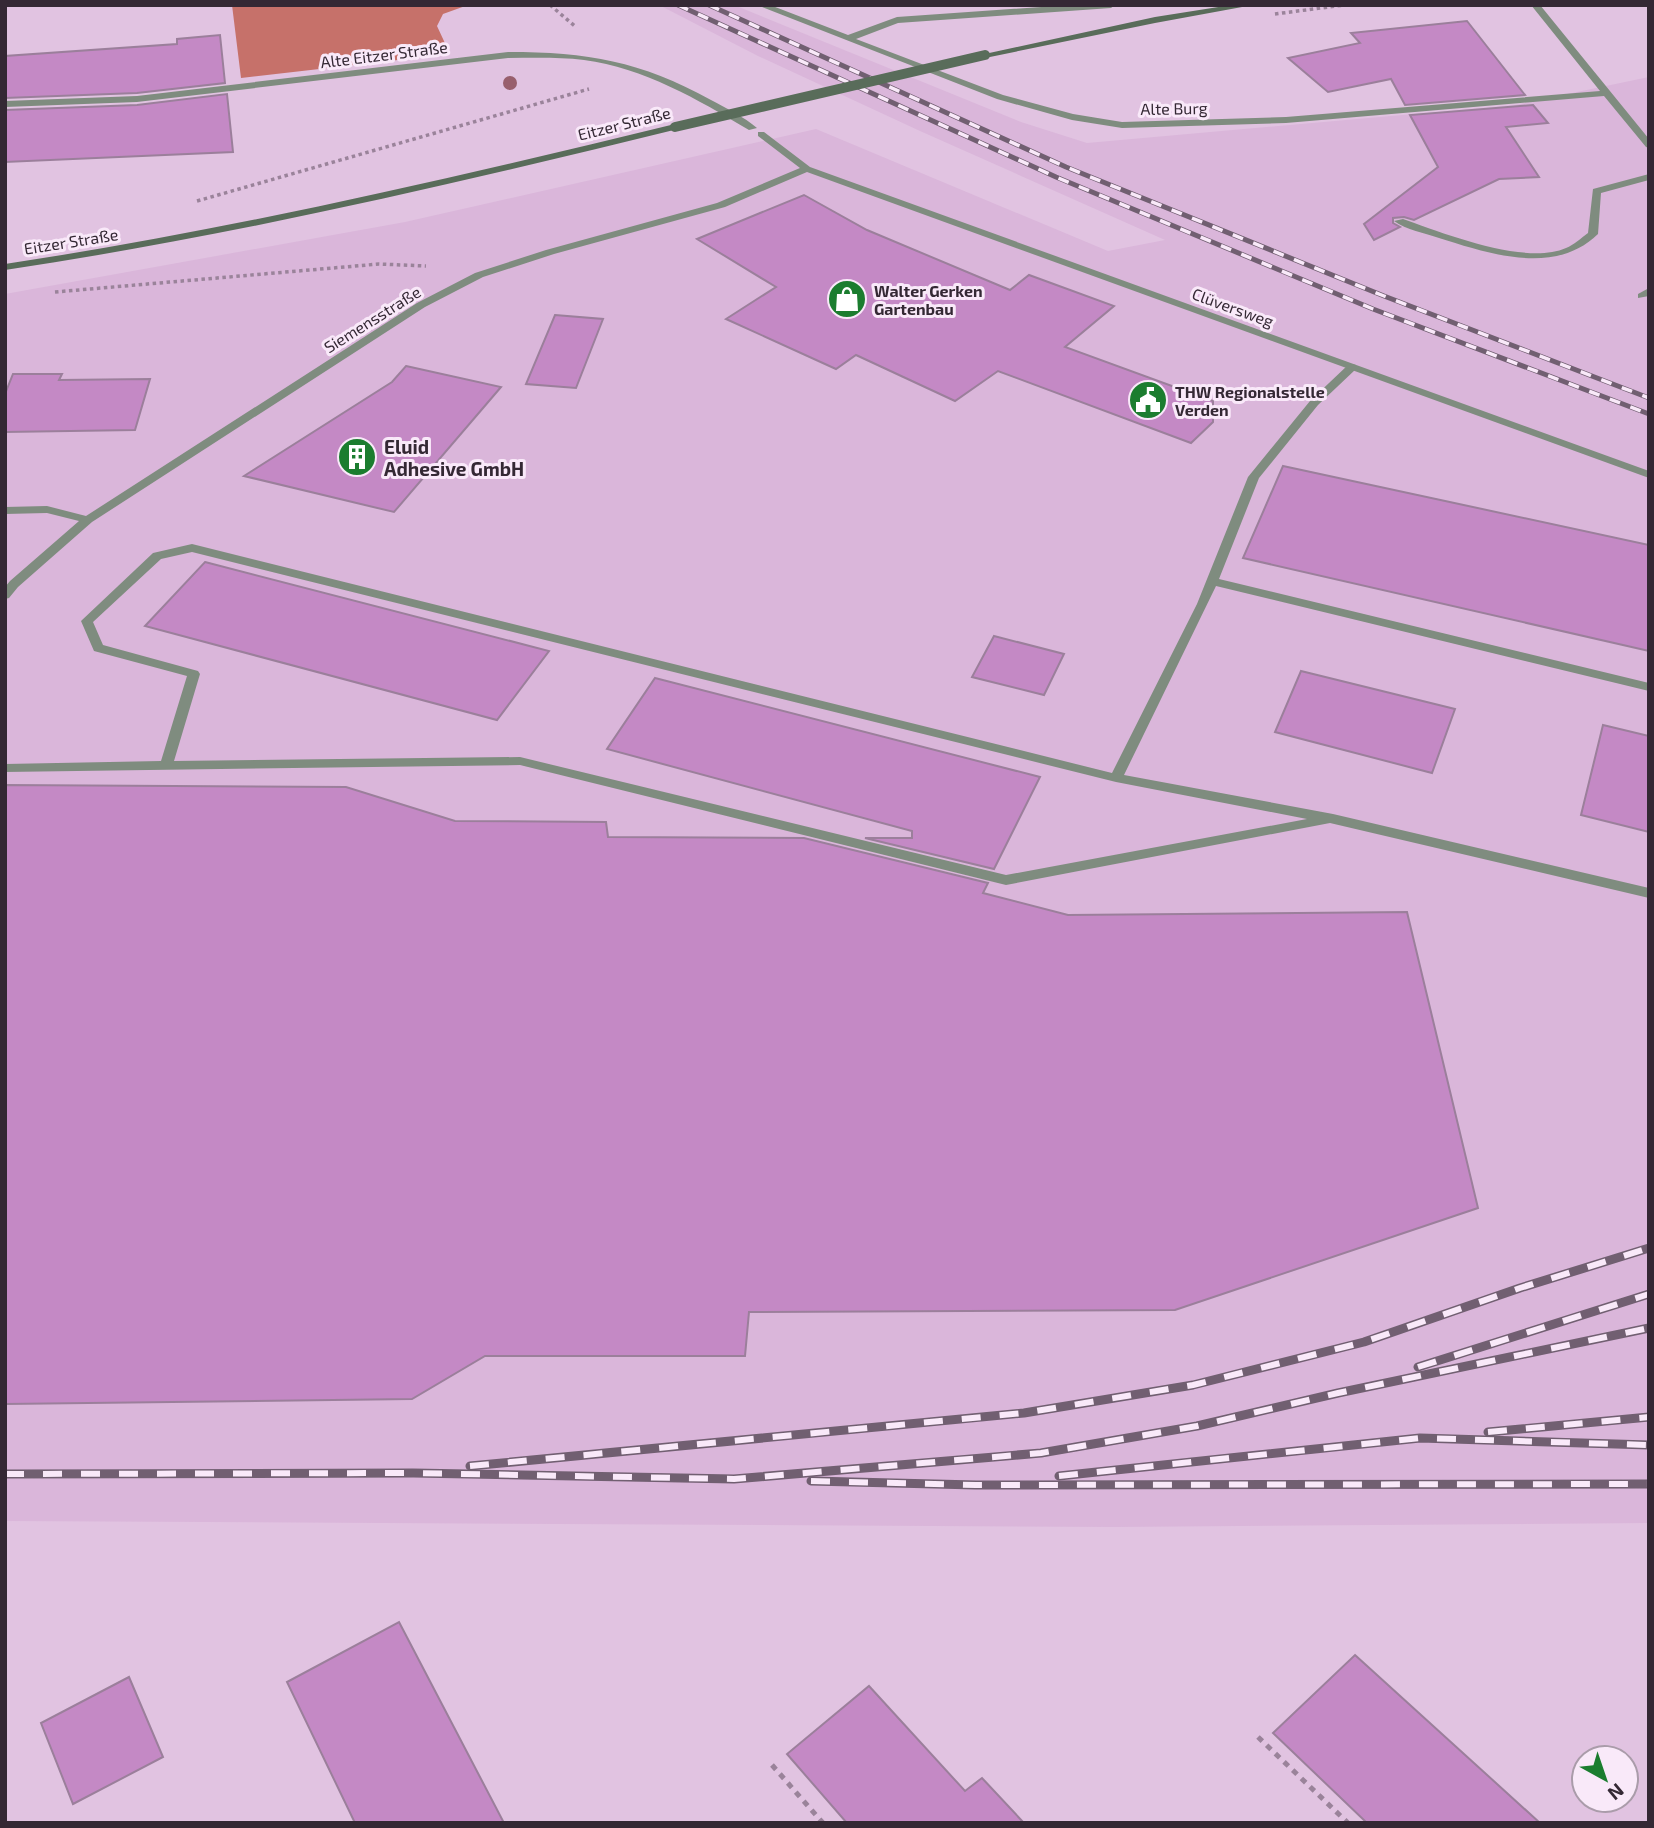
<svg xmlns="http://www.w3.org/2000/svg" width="1654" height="1828" font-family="'Exo 2',sans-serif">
<rect width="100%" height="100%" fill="#e1c3e1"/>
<polygon fill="#dab6da" points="659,5 734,5 1021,122 1087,143 1515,105 1649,77 1649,1523 1114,1527 5,1521 5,294 405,222 816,129 1108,251 1165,240 920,131 758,56"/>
<polygon fill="#c6716a" points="232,5 468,5 443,14 437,26 450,54 241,78"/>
<g fill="#c489c5" stroke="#9b7f9b" stroke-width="2">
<polygon points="1467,21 1525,95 1405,105 1391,79 1328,92 1288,58 1360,43 1351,33"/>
<polygon points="220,35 225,83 137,93 5,98 5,56 177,44 177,39"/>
<polygon points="227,94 233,152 5,162 5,110 137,105"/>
<polygon points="1533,105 1548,123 1506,127 1539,177 1499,179 1414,220 1404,217 1393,218 1393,223 1400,227 1374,240 1364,224 1438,167 1410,115"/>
<polygon points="804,195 867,230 1010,290 1029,275 1114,306 1065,347 1213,401 1213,422 1191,443 998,371 955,401 856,355 836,369 726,319 776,287 697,239"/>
<polygon points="555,315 603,319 576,388 526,384"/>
<polygon points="406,366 501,387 394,512 244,476 392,382"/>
<polygon points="13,374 62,374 59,380 150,379 135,430 5,432 5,394"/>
<polygon points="1283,466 1649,545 1649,651 1243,558"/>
<polygon points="205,562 549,651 497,720 145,626"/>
<polygon points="994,636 1064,654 1044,695 972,677"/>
<polygon points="1301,671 1455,709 1432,773 1275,732"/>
<polygon points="655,678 1040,777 994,869 865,838 912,838 912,831 607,749"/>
<polygon points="1603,725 1649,736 1649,832 1581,815"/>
<polygon points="5,785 346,787 455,821 606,822 608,837 804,838 988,883 983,893 1068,915 1407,912 1478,1208 1175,1310 749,1312 745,1356 485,1356 412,1399 5,1404"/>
<polygon points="399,1622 504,1823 355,1823 287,1682"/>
<polygon points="1355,1655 1540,1823 1367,1823 1273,1733"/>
<polygon points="129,1677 163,1757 73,1804 41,1723"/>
<polygon points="869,1686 965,1791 982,1778 1024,1823 846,1822 787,1754"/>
</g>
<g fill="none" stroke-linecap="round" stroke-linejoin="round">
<g stroke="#9a839a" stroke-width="3.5" stroke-dasharray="3.5 3.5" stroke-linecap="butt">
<polyline points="550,5 576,27"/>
<polyline points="1275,14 1344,5"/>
<polyline points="197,201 589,89"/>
<polyline points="55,292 379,264 426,266"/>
</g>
<g stroke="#9a839a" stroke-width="5" stroke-dasharray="6 6" stroke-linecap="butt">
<polyline points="1258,1737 1348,1823"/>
<polyline points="772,1765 823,1823"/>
</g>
<g fill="#7f8c7f" fill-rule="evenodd">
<path d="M 1649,174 L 1649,180 L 1601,193 L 1598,234 C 1555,276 1490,254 1439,238 C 1425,233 1406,230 1394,221 L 1403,219 C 1443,233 1525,266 1566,248 C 1574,245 1581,238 1588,233 L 1593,189 Z"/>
<polygon points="1649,288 1649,296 1638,298 1638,294"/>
<path d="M 1352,364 L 1356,365 L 1356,369 L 1318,405 L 1259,478 L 1219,579 L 1649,683 L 1649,691 L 1216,586 L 1124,775 L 1333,814 L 1649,888 L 1649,898 L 1330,823 L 1006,885 L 520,765 L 5,772 L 5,764 L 161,761 L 187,676 L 94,651 L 81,621 L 153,553 L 192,544 L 1112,773 L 1197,604 L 1248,477 L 1310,401 L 1348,365 ZM 192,552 L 1116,782 L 1307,819 L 1006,875 L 520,757 L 174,761 L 200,674 L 198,671 L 103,645 L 93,622 L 161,559 Z"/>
</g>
<g fill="#7f8c7f" fill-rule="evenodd">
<polygon points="757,5 770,5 848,35 897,17 1070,5 1115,5 1111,8 898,23 856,39 1003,95 1073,114 1122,122 1286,117 1600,91 1531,5 1540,5 1649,139 1649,148 1646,147 1604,96 1286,123 1122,128 1072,120 997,99"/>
<path d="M 508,52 C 588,52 640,61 711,100 C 726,108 744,117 757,128 L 749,130 C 697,99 644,68 584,60 C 559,57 533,58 508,58 L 137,102 L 5,107 L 5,101 L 137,96 Z"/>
<polygon points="758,132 764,132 810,167 1649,471 1649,478 807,172 725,207 554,254 483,277 425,307 92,522 18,587 9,598 5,599 5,587 10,581 79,521 47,513 5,514 5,507 47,506 86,516 417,303 475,273 546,250 717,203 800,168 758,136"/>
</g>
<g fill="#596c5a" fill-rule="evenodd">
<polygon points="1231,5 1253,5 1155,23 985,58 980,55 1155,17"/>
<path d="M 675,124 L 680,127 L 678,129 C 455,184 232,236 5,270 L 5,264 C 231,230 453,178 675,124 Z"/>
</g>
<defs>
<g id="rail-far1">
<polyline points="678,5 1056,177 1373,309 1649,414"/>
<polyline points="709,5 1066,167 1384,296 1649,398"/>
</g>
<g id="rail">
<polyline points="1418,1367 1649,1294"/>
<polyline points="1488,1432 1649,1417"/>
<polyline points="470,1466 1024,1413 1193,1385 1364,1342 1520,1288 1649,1248"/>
<polyline points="5,1474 413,1473 734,1479 1041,1453 1197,1426 1338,1393 1649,1328"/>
<polyline points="1059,1476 1420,1438 1649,1445"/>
<polyline points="811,1481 976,1485 1649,1484"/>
</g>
</defs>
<use href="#rail-far1" stroke="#715f71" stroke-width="5"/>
<use href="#rail" stroke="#715f71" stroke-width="9"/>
<use href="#rail-far1" stroke="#f9e9f9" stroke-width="3.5" stroke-dasharray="11" stroke-linecap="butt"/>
<use href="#rail" stroke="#f9e9f9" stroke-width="6" stroke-dasharray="19" stroke-linecap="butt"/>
<polyline stroke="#596c5a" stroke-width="10" points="675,127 985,55"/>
</g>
<circle fill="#985f6d" cx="510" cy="83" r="7"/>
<defs>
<symbol id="shop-disc" viewBox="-11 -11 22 22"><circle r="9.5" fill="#1b7d2f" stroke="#f9e9f9"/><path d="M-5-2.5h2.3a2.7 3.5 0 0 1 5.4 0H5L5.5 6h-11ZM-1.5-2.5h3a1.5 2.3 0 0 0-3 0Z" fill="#fff"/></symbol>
<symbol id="civic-disc" viewBox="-11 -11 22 22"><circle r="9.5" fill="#1b7d2f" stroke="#f9e9f9"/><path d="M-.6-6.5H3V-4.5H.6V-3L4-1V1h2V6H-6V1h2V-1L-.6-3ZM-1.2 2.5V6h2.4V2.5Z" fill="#fff"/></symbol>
<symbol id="building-disc" viewBox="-11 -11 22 22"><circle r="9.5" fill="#1b7d2f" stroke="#f9e9f9"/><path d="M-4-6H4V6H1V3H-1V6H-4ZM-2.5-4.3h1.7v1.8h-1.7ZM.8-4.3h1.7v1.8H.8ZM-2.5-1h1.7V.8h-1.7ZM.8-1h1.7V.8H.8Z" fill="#fff"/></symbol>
</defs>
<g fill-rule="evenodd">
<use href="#shop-disc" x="825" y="277" width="44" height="44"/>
<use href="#civic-disc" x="1126" y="378" width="44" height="44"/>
<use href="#building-disc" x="335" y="435" width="44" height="44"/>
</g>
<g text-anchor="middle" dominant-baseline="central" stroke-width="6" stroke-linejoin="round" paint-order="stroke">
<g font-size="16" fill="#342834" stroke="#f9e9f9">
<text transform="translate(384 54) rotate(-7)">Alte Eitzer Straße</text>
<text transform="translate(1174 108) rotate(-1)">Alte Burg</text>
<text transform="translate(624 123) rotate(-14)">Eitzer Straße</text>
<text transform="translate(71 241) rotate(-9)">Eitzer Straße</text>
<text transform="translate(1233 307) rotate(20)">Clüversweg</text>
<text transform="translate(372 319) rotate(-32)">Siemensstraße</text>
</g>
<g font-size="16" font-weight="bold" fill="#342834" stroke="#f9e9f9" text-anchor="start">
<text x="874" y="290">Walter Gerken<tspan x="874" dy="18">Gartenbau</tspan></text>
<text x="1175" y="391">THW Regionalstelle<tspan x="1175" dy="18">Verden</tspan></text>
</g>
<g font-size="19" font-weight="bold" fill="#342834" stroke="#f9e9f9" text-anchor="start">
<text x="384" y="446">Eluid<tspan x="384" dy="22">Adhesive GmbH</tspan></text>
</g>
</g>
<rect width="1654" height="1828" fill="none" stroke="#342834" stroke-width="14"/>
<g transform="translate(1605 1779) rotate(140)"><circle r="33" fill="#f9e9f9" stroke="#aa9caa" stroke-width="2"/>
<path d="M0-5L12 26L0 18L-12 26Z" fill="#1b7d2f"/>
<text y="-10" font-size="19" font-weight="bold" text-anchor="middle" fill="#342834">N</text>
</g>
</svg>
